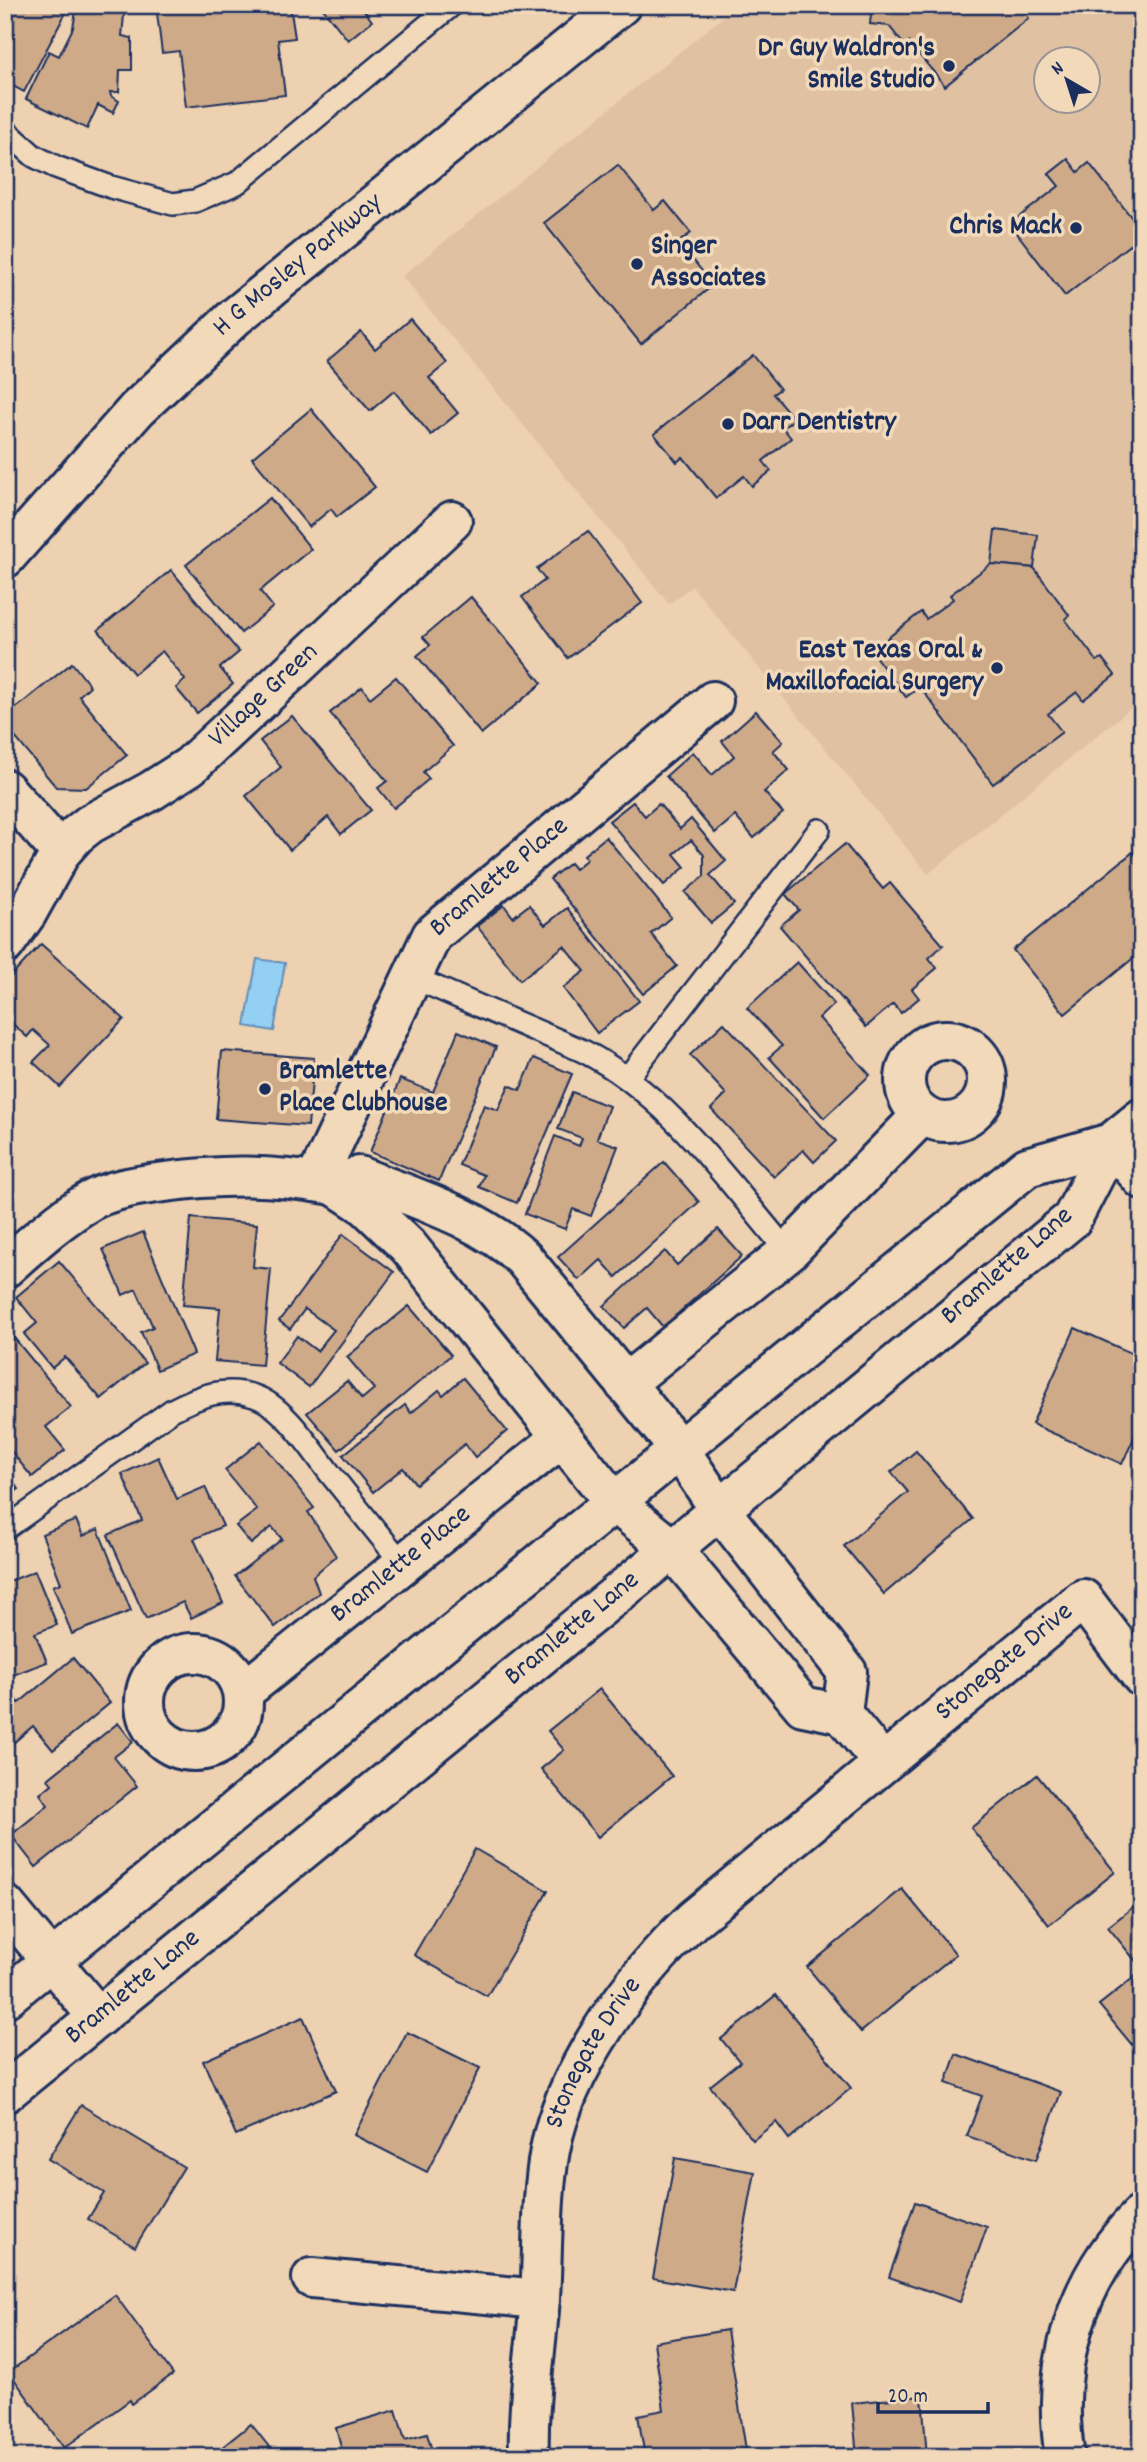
<svg xmlns="http://www.w3.org/2000/svg" width="1147" height="2462" font-family="Dekko,sans-serif">
<rect width="100%" height="100%" fill="#edd1b0"/>
<filter id="ink" filterUnits="userSpaceOnUse"><feTurbulence type="fractalNoise" baseFrequency=".0143" numOctaves="2"/><feDisplacementMap in="SourceGraphic" scale="14" xChannelSelector="R" yChannelSelector="G"/><feConvolveMatrix kernelMatrix="1 2 1 2 8 2 1 2 1" color-interpolation-filters="sRGB"/></filter>
<g filter="url(#ink)">
<path fill="#e0c2a3" fill-rule="evenodd" d="M 738,5 L 1142,5 L 1142,699 L 928,874 L 692,586 L 669,604 L 402,276 ZM 1046,60 L 1088,60 L 1088,102 L 1046,102 Z"/>
<polygon fill="#94cff4" stroke="#648fb8" stroke-width="2" points="257,959 285,963 274,1031 245,1026"/>
<g fill="#cfaa89" stroke="#1b2f5e" stroke-width="2">
<polygon points="5,5 70,5 24,92 5,82"/>
<polygon points="77,5 125,5 122,36 132,38 132,70 120,70 119,92 110,92 111,96 119,101 113,113 98,105 87,129 26,99 49,51 59,56 73,28"/>
<polygon points="156,5 290,5 295,38 278,40 285,95 186,107 179,51 162,53"/>
<polygon points="320,5 360,5 372,21 348,40"/>
<polygon points="872,5 1019,5 1029,18 945,86 909,42 905,46 889,26 870,24"/>
<polygon points="1068,159 1078,172 1089,163 1142,231 1142,235 1065,296 1010,224 1059,186 1049,174"/>
<polygon points="618,165 654,210 665,201 691,233 679,242 713,285 641,344 544,223"/>
<polygon points="410,319 447,363 429,378 458,413 431,435 394,391 370,411 327,361 361,332 375,349"/>
<polygon points="753,355 780,389 773,394 794,419 783,428 791,438 763,461 771,471 752,486 744,476 716,498 683,457 677,462 654,434"/>
<polygon points="311,409 375,487 337,517 331,509 309,527 252,458"/>
<polygon points="270,498 311,549 260,591 273,607 241,633 186,565"/>
<polygon points="995,530 1038,535 1034,568 991,564"/>
<polygon points="588,531 642,603 568,658 522,597 545,580 537,569"/>
<polygon points="991,564 1034,568 1069,615 1065,619 1097,661 1102,658 1115,675 1083,700 1077,692 1048,714 1062,732 993,784 920,687 906,697 871,651 921,612 926,619 953,599 950,595"/>
<polygon points="171,570 239,652 220,668 233,684 197,713 176,688 185,680 162,651 134,674 98,630"/>
<polygon points="471,597 542,683 481,734 417,656 430,645 423,637"/>
<polygon points="72,663 90,686 79,696 127,755 86,788 56,787 5,725 5,717"/>
<polygon points="396,677 453,746 423,772 429,779 394,808 378,788 387,781 330,713 362,687 370,698"/>
<polygon points="756,711 783,742 773,751 789,770 764,792 783,813 754,838 735,816 715,833 666,776 693,752 712,775 734,756 722,741"/>
<polygon points="292,716 371,810 341,834 328,817 290,850 246,796 281,767 260,741"/>
<polygon points="633,802 645,816 659,804 680,829 691,819 726,861 710,875 734,904 711,923 685,892 704,876 704,855 691,840 674,854 685,867 664,885 609,821"/>
<polygon points="606,837 671,917 651,934 677,966 643,994 550,879 570,863 575,869 587,859 584,855"/>
<polygon points="845,844 883,889 890,883 943,945 929,958 937,968 912,989 919,998 901,1013 893,1004 866,1027 780,926 799,910 785,894"/>
<polygon points="1133,852 1142,863 1142,951 1065,1014 1013,950"/>
<polygon points="504,905 513,917 529,905 545,925 567,908 639,1001 597,1033 563,988 585,971 564,946 520,980 477,926"/>
<polygon points="41,944 124,1019 60,1087 33,1062 50,1045 33,1030 27,1037 5,1017 5,983"/>
<polygon points="797,962 834,1004 819,1018 870,1075 824,1118 769,1057 782,1046 747,1008"/>
<polygon points="724,1023 836,1141 814,1162 803,1150 774,1177 711,1109 726,1094 690,1055"/>
<polygon points="458,1031 496,1047 439,1181 370,1152 400,1079 433,1092"/>
<polygon points="222,1051 314,1058 308,1126 216,1119"/>
<polygon points="534,1058 572,1074 517,1203 479,1187 484,1175 459,1165 484,1105 498,1110 509,1085 520,1090"/>
<polygon points="572,1092 609,1106 597,1139 618,1146 591,1216 573,1209 565,1229 525,1214 555,1136 579,1146 582,1138 558,1129"/>
<polygon points="664,1162 699,1202 616,1277 601,1260 579,1280 558,1257"/>
<polygon points="191,1218 257,1224 253,1267 271,1269 262,1365 215,1361 220,1308 183,1305"/>
<polygon points="718,1229 742,1256 663,1327 647,1308 624,1328 604,1306 665,1251 677,1265"/>
<polygon points="143,1232 194,1354 157,1370 141,1332 153,1327 136,1289 123,1295 103,1249"/>
<polygon points="343,1234 394,1272 309,1387 277,1363 297,1336 317,1351 334,1330 305,1309 290,1329 279,1321"/>
<polygon points="59,1261 145,1363 101,1399 65,1357 52,1368 24,1334 37,1323 16,1297"/>
<polygon points="409,1306 451,1355 339,1450 307,1413 347,1381 362,1399 374,1389 347,1357"/>
<polygon points="5,1327 71,1407 46,1427 65,1450 32,1477 5,1444"/>
<polygon points="1075,1328 1142,1358 1142,1421 1122,1464 1032,1424"/>
<polygon points="463,1378 507,1431 475,1457 465,1444 416,1484 403,1468 373,1492 343,1455 405,1405 411,1413 439,1390 443,1395"/>
<polygon points="261,1441 314,1508 308,1512 336,1556 313,1576 319,1593 275,1627 235,1576 282,1539 272,1527 251,1544 236,1526 257,1510 225,1470"/>
<polygon points="916,1451 973,1519 884,1594 844,1546 908,1492 891,1472"/>
<polygon points="158,1457 177,1499 205,1487 223,1526 194,1539 223,1603 191,1618 183,1602 146,1619 108,1535 142,1520 122,1474"/>
<polygon points="5,1472 19,1489 5,1499"/>
<polygon points="76,1520 83,1536 98,1529 131,1611 72,1634 53,1586 61,1583 42,1534"/>
<polygon points="35,1571 57,1625 35,1633 47,1662 5,1678 5,1583"/>
<polygon points="73,1658 110,1703 53,1750 33,1726 5,1750 5,1701 12,1695 19,1703"/>
<polygon points="600,1689 672,1776 598,1837 541,1769 564,1750 548,1731"/>
<polygon points="118,1723 133,1742 114,1757 137,1786 36,1867 11,1835 48,1805 40,1794 52,1784 48,1779"/>
<polygon points="1037,1775 1115,1872 1049,1925 971,1828"/>
<polygon points="475,1849 548,1891 487,1996 414,1955"/>
<polygon points="902,1889 956,1954 861,2032 807,1967"/>
<polygon points="1142,1900 1142,1969 1108,1927"/>
<polygon points="1142,1971 1142,2057 1099,2005"/>
<polygon points="776,1995 851,2088 789,2139 776,2122 753,2140 710,2086 740,2062 721,2039"/>
<polygon points="303,2017 336,2091 236,2135 203,2061"/>
<polygon points="407,2032 480,2068 427,2172 354,2135"/>
<polygon points="956,2054 1061,2092 1036,2160 967,2136 982,2096 946,2083"/>
<polygon points="81,2105 184,2167 135,2247 88,2219 104,2193 48,2159"/>
<polygon points="675,2158 755,2172 733,2292 653,2278"/>
<polygon points="915,2202 987,2227 960,2302 889,2277"/>
<polygon points="115,2295 173,2374 132,2404 130,2400 64,2448 9,2372"/>
<polygon points="727,2330 746,2450 700,2457 645,2457 638,2415 664,2410 654,2342"/>
<polygon points="922,2396 927,2457 857,2457 852,2403"/>
<polygon points="396,2410 405,2440 427,2434 434,2457 344,2457 336,2428"/>
<polygon points="251,2424 277,2457 210,2457"/>
</g>
<g fill="none" stroke-linecap="round" stroke-linejoin="round">
<defs>
<g id="lane">
<polyline points="5,130 34,156 56,167 111,187 173,204 195,201 237,183 452,5"/>
<path d="M 412,977 L 583,1051 C 667,1093 727,1181 788,1252"/>
<polyline points="628,1077 819,830"/>
<path d="M 5,1529 L 172,1410 C 199,1396 225,1386 254,1396 C 284,1405 313,1452 332,1476 C 356,1506 379,1535 403,1564"/>
</g>
<g id="street">
<polyline points="5,789 61,852"/>
<path id="s1" d="M 5,944 L 27,913 L 61,852 L 76,835 L 90,824 L 151,791 L 190,766 L 452,521"/>
<circle cx="946" cy="1081" r="41"/>
<polyline points="1111,1143 1142,1179"/>
<path d="M 359,1176 C 416,1199 477,1216 523,1258 L 679,1449 L 720,1510 L 847,1672 L 842,1714 L 803,1706 L 672,1549 L 614,1502 L 408,1246 L 366,1206 L 334,1185 Z"/>
<path id="s2" d="M 315,1182 L 432,935 L 713,701"/>
<path d="M 5,1268 C 32,1244 59,1219 90,1201 C 110,1190 135,1186 157,1183 C 221,1174 271,1174 334,1185"/>
<polyline points="625,1384 788,1252 922,1115"/>
<circle cx="194" cy="1702" r="49"/>
<path id="s3" d="M 243,1692 L 561,1438"/>
<polyline points="842,1714 883,1763"/>
<polyline points="5,1905 98,2017"/>
<polyline points="5,1998 1027,1167 1111,1143 1142,1118"/>
<path id="s4" d="M 5,2093 L 672,1549 L 1072,1219 L 1111,1143"/>
<polyline points="312,2278 540,2299"/>
<path id="s5" d="M 529,2457 C 527,2404 536,2351 540,2298 C 543,2249 541,2198 550,2150 C 565,2069 635,1974 694,1919 L 1083,1599 L 1142,1677"/>
<path d="M 1065,2457 C 1050,2367 1076,2278 1142,2214"/>
</g>
<g id="secondary">
<path id="s6" d="M 5,558 L 137,409 L 235,317 L 621,5"/>
</g>
</defs>
<use href="#lane" stroke="#1b2f5e" stroke-width="26"/>
<use href="#street" stroke="#1b2f5e" stroke-width="44"/>
<use href="#secondary" stroke="#1b2f5e" stroke-width="44"/>
<use href="#lane" stroke="#f1d9b9" stroke-width="21"/>
<use href="#street" stroke="#f1d9b9" stroke-width="38"/>
<use href="#secondary" stroke="#f1d9b9" stroke-width="38"/>
</g>
</g>
<g fill="#1b2f5e" stroke="#f1d9b9" stroke-width="2.5">
<circle cx="949" cy="66" r="7"/>
<circle cx="1076" cy="228" r="7"/>
<circle cx="637" cy="264" r="7"/>
<circle cx="728" cy="424" r="7"/>
<circle cx="997" cy="668" r="7"/>
<circle cx="265" cy="1089" r="7"/>
</g>
<g text-anchor="middle" dominant-baseline="central" stroke-width="7" stroke-linejoin="round" paint-order="stroke">
<g font-size="28" font-weight="bold" fill="#1b2f5e" stroke="#f1d9b9" text-anchor="end">
<text x="935" y="50">Dr Guy Waldron's<tspan x="935" dy="32">Smile Studio</tspan></text>
<text x="1062" y="228">Chris Mack</text>
<text x="651" y="248" text-anchor="start">Singer<tspan x="651" dy="32">Associates</tspan></text>
<text x="742" y="424" text-anchor="start">Darr Dentistry</text>
<text x="983" y="652">East Texas Oral &amp;<tspan x="983" dy="32">Maxillofacial Surgery</tspan></text>
<text x="279" y="1073" text-anchor="start">Bramlette<tspan x="279" dy="32">Place Clubhouse</tspan></text>
</g>
<g font-size="28" fill="#1b2f5e" stroke="#f1d9b9">
<text stroke="none"><textPath href="#s6" startOffset="415">H G Mosley Parkway</textPath></text>
<text stroke="none"><textPath href="#s1" startOffset="366">Village Green</textPath></text>
<text stroke="none"><textPath href="#s2" startOffset="362">Bramlette Place</textPath></text>
<text transform="translate(1008 1267) rotate(-41)">Bramlette Lane</text>
<text stroke="none"><textPath href="#s3" startOffset="203">Bramlette Place</textPath></text>
<text stroke="none"><textPath href="#s4" startOffset="733">Bramlette Lane</textPath></text>
<text stroke="none"><textPath href="#s5" startOffset="987">Stonegate Drive</textPath></text>
<text stroke="none"><textPath href="#s4" startOffset="166">Bramlette Lane</textPath></text>
<text stroke="none"><textPath href="#s5" startOffset="415">Stonegate Drive</textPath></text>
</g>
</g>
<rect width="1147" height="2462" fill="none" stroke="#f1d9b9" stroke-width="28"/>
<rect x="14" y="14" width="1119" height="2434" fill="none" stroke="#1b2f5e" stroke-width="2.5" filter="url(#ink)"/>
<g transform="translate(1067 80) rotate(321)"><circle r="33" fill="#f1d9b9" stroke="#9b9595" stroke-width="2"/>
<path d="M0-5L12 26L0 18L-12 26Z" fill="#1b2f5e"/>
<text y="-10" font-size="19" font-weight="bold" text-anchor="middle" fill="#1b2f5e">N</text>
</g>
<path d="M878 2402v10h110v-10" fill="none" stroke="#1b2f5e" stroke-width="3.5"/>
<text x="888" y="2402" font-size="21" fill="#1b2f5e" stroke="#f1d9b9" stroke-width="5" paint-order="stroke">20 m</text>
</svg>
